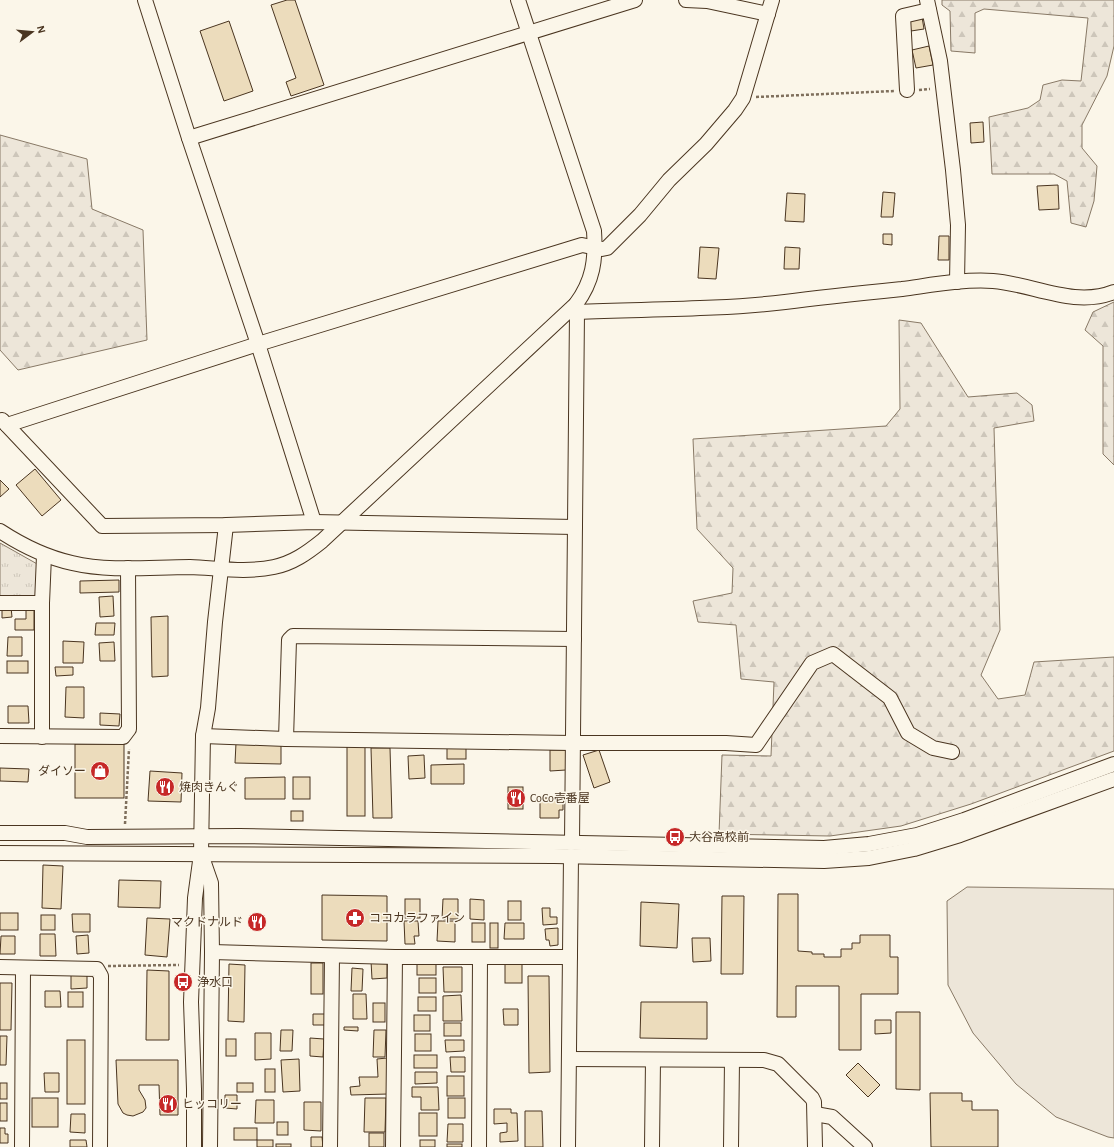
<svg xmlns="http://www.w3.org/2000/svg" width="1114" height="1147" font-family="'Alegreya Sans','Noto Sans JP',sans-serif">
<defs>
<pattern id="grass-tufts" width="24" height="20" patternUnits="userSpaceOnUse"><rect width="24" height="20" fill="#ede6d9"/><path d="M3 7l-1-3M5 7V3M7 7l1-3M15 17l-1-3M17 17v-4M19 17l1-3" fill="none" stroke="#cdc6ba"/></pattern>
<pattern id="forest-firs" width="22" height="20" patternUnits="userSpaceOnUse"><rect width="22" height="20" fill="#ede6d9"/><path d="M5 1l3.5 6h-7zM16 11l3.5 6h-7z" fill="#cdc6ba"/></pattern>
</defs>
<rect width="100%" height="100%" fill="#fbf6e9"/>
<polygon fill="url(#grass-tufts)" stroke="#887966" points="0,543 39,565 39,592 34,597 0,596"/>
<g fill="url(#forest-firs)" stroke="#887966">
<polygon points="942,0 1114,0 1114,46 1107,76 1082,125 1082,148 1097,166 1094,201 1086,227 1071,223 1067,181 1054,174 992,174 989,117 1028,108 1040,100 1043,85 1062,80 1081,81 1088,18 984,9 975,13 975,53 951,51 950,11 942,5"/>
<polygon points="0,135 87,159 92,209 143,230 147,340 18,370 0,350"/>
<polygon points="1114,302 1114,465 1103,454 1103,346 1085,330 1093,312"/>
<polygon points="899,320 921,323 968,397 1017,393 1032,405 1034,421 994,428 1000,630 981,675 998,699 1025,695 1034,662 1114,657 1114,751 971,804 901,826 830,836 719,834 722,755 771,756 774,682 741,679 736,625 698,622 693,601 732,593 733,568 697,529 693,439 886,426 900,409"/>
</g>
<polygon fill="#ede6d9" stroke="#887966" points="967,887 1114,889 1114,1138 1108,1137 1056,1117 1016,1084 973,1033 948,985 947,901"/>
<g fill="#ecdcbc" stroke="#4a3520">
<polygon points="287,0 295,0 324,85 291,96 286,82 296,78 271,5"/>
<polygon points="922,17 924,29 911,31 909,19"/>
<polygon points="229,21 253,91 224,101 200,31"/>
<polygon points="929,46 933,65 916,68 912,50"/>
<polygon points="983,122 984,142 971,143 970,123"/>
<polygon points="1058,185 1059,209 1039,210 1037,186"/>
<polygon points="883,192 895,193 893,217 881,217"/>
<polygon points="787,193 805,194 804,222 785,221"/>
<polygon points="883,234 892,234 892,245 883,244"/>
<polygon points="939,236 949,236 949,260 938,260"/>
<polygon points="700,247 719,248 716,279 698,278"/>
<polygon points="785,247 800,248 799,269 784,269"/>
<polygon points="35,469 61,500 42,516 16,485"/>
<polygon points="0,480 9,489 0,497"/>
<polygon points="119,580 119,592 80,593 80,581"/>
<polygon points="113,596 114,616 100,617 99,597"/>
<polygon points="2,607 11,607 12,617 2,618"/>
<polygon points="26,610 34,610 34,630 15,630 15,619 26,619"/>
<polygon points="168,616 168,676 152,677 151,617"/>
<polygon points="96,623 115,623 114,635 95,635"/>
<polygon points="8,637 22,637 22,656 7,656"/>
<polygon points="63,641 84,642 83,663 63,663"/>
<polygon points="114,642 115,661 100,661 99,643"/>
<rect x="7" y="661" width="21" height="12"/>
<polygon points="55,667 73,667 73,675 56,676"/>
<polygon points="66,687 84,687 84,718 65,717"/>
<polygon points="8,706 28,706 29,723 8,723"/>
<polygon points="100,713 120,714 119,726 100,725"/>
<polygon points="236,743 281,743 281,764 235,763"/>
<rect x="75" y="744" width="49" height="54"/>
<rect x="347" y="746" width="18" height="70"/>
<rect x="447" y="746" width="19" height="13"/>
<polygon points="371,748 390,748 392,818 373,818"/>
<polygon points="550,750 566,750 566,770 550,771"/>
<polygon points="599,750 610,782 594,788 583,755"/>
<polygon points="424,755 425,778 409,779 408,756"/>
<polygon points="464,764 464,784 431,784 431,765"/>
<polygon points="0,768 29,769 28,782 0,781"/>
<polygon points="150,771 182,773 181,802 148,801"/>
<polygon points="285,777 285,799 245,799 245,778"/>
<rect x="293" y="777" width="17" height="22"/>
<rect x="508" y="787" width="15" height="22"/>
<polygon points="540,798 563,798 563,810 559,810 559,818 540,818"/>
<rect x="291" y="811" width="12" height="10"/>
<polygon points="43,865 63,866 61,909 42,908"/>
<polygon points="119,880 161,881 160,908 118,907"/>
<polygon points="778,894 798,894 798,951 812,952 812,954 824,954 824,957 841,957 841,949 852,949 852,943 860,943 860,935 890,935 890,957 898,957 898,994 861,994 861,1050 839,1050 839,986 796,986 796,1017 777,1017"/>
<polygon points="322,895 387,896 387,941 322,940"/>
<polygon points="722,896 744,896 743,974 721,974"/>
<rect x="405" y="899" width="15" height="19"/>
<polygon points="443,899 458,899 458,919 442,919"/>
<polygon points="470,899 484,900 484,920 470,919"/>
<rect x="508" y="901" width="13" height="19"/>
<polygon points="641,902 679,904 677,948 640,946"/>
<polygon points="542,908 550,908 550,917 557,917 557,924 543,925"/>
<rect x="0" y="913" width="18" height="17"/>
<polygon points="72,914 90,914 90,932 73,932"/>
<rect x="41" y="915" width="14" height="15"/>
<polygon points="147,918 170,919 167,957 145,955"/>
<polygon points="404,921 418,921 419,936 414,936 415,944 405,944"/>
<polygon points="438,921 455,921 455,942 437,941"/>
<rect x="472" y="923" width="13" height="19"/>
<rect x="490" y="923" width="8" height="25"/>
<polygon points="505,923 524,923 524,939 504,939"/>
<polygon points="558,928 558,945 550,946 549,940 546,940 545,929"/>
<polygon points="40,934 55,934 56,956 40,956"/>
<polygon points="88,935 89,953 77,954 76,936"/>
<polygon points="1,936 15,936 15,954 0,954"/>
<polygon points="692,938 710,938 711,961 693,962"/>
<polygon points="387,960 387,978 372,979 371,961"/>
<rect x="417" y="960" width="19" height="15"/>
<rect x="311" y="963" width="12" height="31"/>
<rect x="505" y="963" width="17" height="20"/>
<polygon points="229,964 245,965 244,1022 228,1021"/>
<polygon points="443,967 462,967 462,992 444,992"/>
<polygon points="352,968 363,969 362,991 351,991"/>
<polygon points="147,970 169,971 169,1040 146,1040"/>
<polygon points="87,973 87,988 71,989 71,974"/>
<polygon points="528,976 549,976 550,1072 529,1073"/>
<rect x="419" y="978" width="17" height="15"/>
<polygon points="0,983 12,983 11,1030 0,1030"/>
<polygon points="45,991 60,991 61,1007 45,1007"/>
<rect x="68" y="992" width="15" height="15"/>
<polygon points="353,994 366,994 367,1019 353,1019"/>
<polygon points="461,995 462,1021 443,1021 443,996"/>
<rect x="418" y="997" width="18" height="14"/>
<polygon points="641,1002 707,1002 707,1039 640,1038"/>
<rect x="373" y="1003" width="12" height="19"/>
<polygon points="503,1009 518,1009 518,1025 504,1025"/>
<polygon points="896,1012 920,1012 920,1090 896,1089"/>
<polygon points="313,1014 328,1014 327,1025 313,1025"/>
<rect x="414" y="1015" width="16" height="16"/>
<polygon points="875,1020 891,1020 891,1033 875,1034"/>
<rect x="444" y="1023" width="17" height="13"/>
<polygon points="344,1027 358,1027 358,1031 344,1030"/>
<polygon points="281,1030 293,1030 292,1051 280,1051"/>
<polygon points="374,1030 386,1030 385,1057 373,1057"/>
<polygon points="255,1033 271,1033 271,1059 255,1060"/>
<rect x="415" y="1034" width="16" height="17"/>
<polygon points="0,1036 7,1036 6,1065 0,1065"/>
<polygon points="310,1038 324,1039 323,1057 310,1056"/>
<rect x="226" y="1039" width="10" height="17"/>
<rect x="67" y="1040" width="18" height="64"/>
<polygon points="445,1040 464,1040 464,1051 446,1052"/>
<rect x="414" y="1055" width="23" height="13"/>
<polygon points="450,1057 465,1057 465,1072 451,1072"/>
<polygon points="387,1058 388,1094 351,1095 350,1087 360,1086 359,1077 378,1077 377,1059"/>
<polygon points="299,1059 300,1091 283,1092 281,1060"/>
<polygon points="116,1060 178,1060 178,1115 160,1115 159,1085 139,1085 139,1090 145,1100 146,1108 143,1112 133,1116 127,1115 123,1113 118,1104"/>
<polygon points="858,1063 880,1085 868,1097 846,1075"/>
<rect x="265" y="1069" width="10" height="23"/>
<polygon points="415,1072 437,1072 437,1083 415,1084"/>
<polygon points="44,1073 59,1073 59,1092 45,1092"/>
<rect x="447" y="1076" width="17" height="20"/>
<rect x="0" y="1083" width="7" height="16"/>
<rect x="237" y="1083" width="16" height="9"/>
<polygon points="412,1087 438,1087 439,1110 421,1110 421,1097 412,1097"/>
<polygon points="930,1093 962,1093 962,1101 972,1101 972,1110 998,1110 998,1147 931,1147"/>
<polygon points="225,1095 237,1095 237,1109 225,1108"/>
<rect x="32" y="1098" width="26" height="29"/>
<polygon points="365,1098 386,1098 385,1132 364,1132"/>
<rect x="448" y="1098" width="17" height="20"/>
<polygon points="256,1100 274,1100 274,1123 255,1123"/>
<polygon points="304,1102 321,1102 321,1131 304,1130"/>
<rect x="0" y="1103" width="7" height="18"/>
<polygon points="494,1109 511,1109 511,1113 517,1113 518,1141 500,1142 500,1133 507,1132 507,1123 494,1124"/>
<polygon points="525,1111 542,1111 543,1147 525,1147"/>
<rect x="419" y="1113" width="18" height="23"/>
<polygon points="71,1114 85,1114 85,1133 70,1132"/>
<rect x="277" y="1122" width="11" height="13"/>
<polygon points="448,1124 463,1124 463,1142 447,1142"/>
<polygon points="0,1128 5,1128 5,1134 8,1134 8,1143 0,1143"/>
<rect x="234" y="1128" width="23" height="12"/>
<rect x="369" y="1133" width="15" height="14"/>
<polygon points="311,1137 322,1137 323,1147 311,1147"/>
<polygon points="70,1140 86,1140 87,1147 70,1147"/>
<rect x="257" y="1140" width="16" height="7"/>
<rect x="420" y="1140" width="15" height="7"/>
<rect x="276" y="1144" width="15" height="3"/>
<rect x="447" y="1144" width="15" height="3"/>
</g>
<g fill="none" stroke-linecap="round" stroke-linejoin="round">
<defs>
<g id="minor">
<polyline points="145,0 189,138 258,344 314,522"/>
<polyline points="686,0 707,1 768,14"/>
<polyline points="927,0 940,61 953,170 958,225 957,282"/>
<polyline points="907,90 903,16 929,10"/>
<polyline points="189,138 635,0"/>
<path d="M 577,312 C 646,309 717,310 785,302 C 824,297 863,293 902,289 C 932,285 963,279 993,281 C 1033,284 1074,308 1114,292"/>
<polyline points="2,420 102,526 226,525 314,522 575,527"/>
<polyline points="7,425 258,344 582,245 602,249 607,248 640,215 669,180 706,144 735,110 743,98 772,0"/>
<path d="M 0,531 C 23,546 45,557 72,563 C 110,572 151,567 190,567 C 218,568 246,573 274,567 C 293,563 307,553 322,541 L 576,304 C 593,281 596,260 594,231 L 518,0"/>
<polyline points="0,603 42,603"/>
<polyline points="0,736 123,737 129,729 128,568"/>
<polyline points="203,736 286,739 572,743 726,743 756,745 812,663 833,654 890,698 908,733 933,748 952,752"/>
<polyline points="42,737 42,603 44,556"/>
<polyline points="286,739 289,640 293,636 574,639"/>
<polyline points="0,833 65,833 87,837 239,836 824,848 869,844 917,835 964,820 1114,764"/>
<polyline points="572,842 577,312 576,304"/>
<polyline points="0,853 554,856 824,861 869,858 914,849 960,835 1114,779"/>
<polyline points="202,857 211,883 212,952 210,1147"/>
<polyline points="212,952 395,957 570,957"/>
<polyline points="0,967 97,969 101,976 100,1147"/>
<polyline points="569,1059 764,1060 778,1064 812,1098 814,1102 815,1147"/>
<polyline points="815,1114 832,1117 865,1147"/>
<polyline points="22,1147 23,968"/>
<polyline points="194,1147 194,1089 191,1002 195,898 201,854 203,736 208,708 215,622 226,525"/>
<polyline points="330,1147 332,956"/>
<polyline points="393,1147 395,957"/>
<polyline points="479,1147 480,957"/>
<polyline points="568,1147 571,856"/>
<polyline points="652,1147 653,1060"/>
<polyline points="731,1147 732,1060"/>
</g>
</defs>
<use href="#minor" stroke="#4a3520" stroke-width="16"/>
<g stroke="#7f6f5c" stroke-width="2.5" stroke-dasharray="3 2" stroke-linecap="butt">
<polyline points="919,90 930,89"/>
<polyline points="756,97 894,91"/>
<polyline points="125,824 129,749"/>
<polyline points="108,966 179,965"/>
</g>
<use href="#minor" stroke="#fbf6e9" stroke-width="14"/>
</g>
<defs>
<symbol id="shop-disc" viewBox="-11 -11 22 22"><circle r="9.5" fill="#c62828" stroke="#fbf6e9"/><path d="M-5-2.5h2.3a2.7 3.5 0 0 1 5.4 0H5L5.5 6h-11ZM-1.5-2.5h3a1.5 2.3 0 0 0-3 0Z" fill="#fff"/></symbol>
<symbol id="restaurant-disc" viewBox="-11 -11 22 22"><circle r="9.5" fill="#c62828" stroke="#fbf6e9"/><path d="M-5-6h1v4h1v-4h1v4h1v-4h1v5L-1.5 .5V6h-2V.5L-5-1ZM5-6V6H3V1.5H1.5Q1.5-4 5-6Z" fill="#fff"/></symbol>
<symbol id="bus-disc" viewBox="-11 -11 22 22"><circle r="9.5" fill="#c62828" stroke="#fbf6e9"/><path d="M-5-6H5V4H4V6H2V4H-2V6H-4V4H-5ZM-3.5-4V0h7V-4ZM-3.5 1.2v1.5H-2V1.2ZM2 1.2v1.5H3.5V1.2Z" fill="#fff"/></symbol>
<symbol id="pharmacy-disc" viewBox="-11 -11 22 22"><circle r="9.5" fill="#c62828" stroke="#fbf6e9"/><path d="M-2-6h4v4h4v4h-4v4h-4v-4h-4v-4h4Z" fill="#fff"/></symbol>
</defs>
<g fill-rule="evenodd">
<use href="#shop-disc" x="89" y="760" width="22" height="22"/>
<use href="#restaurant-disc" x="154" y="776" width="22" height="22"/>
<use href="#restaurant-disc" x="505" y="787" width="22" height="22"/>
<use href="#bus-disc" x="664" y="826" width="22" height="22"/>
<use href="#pharmacy-disc" x="344" y="907" width="22" height="22"/>
<use href="#restaurant-disc" x="246" y="911" width="22" height="22"/>
<use href="#bus-disc" x="172" y="971" width="22" height="22"/>
<use href="#restaurant-disc" x="157" y="1093" width="22" height="22"/>
</g>
<g text-anchor="middle" dominant-baseline="central" stroke-width="3" stroke-linejoin="round" paint-order="stroke">
<g font-size="12" fill="#4a3520" stroke="#fbf6e9" text-anchor="start">
<text x="86" y="771" text-anchor="end">ダイソー</text>
<text x="179" y="787">焼肉きんぐ</text>
<text x="530" y="798">CoCo壱番屋</text>
<text x="689" y="837">大谷高校前</text>
<text x="369" y="918">ココカラファイン</text>
<text x="243" y="922" text-anchor="end">マクドナルド</text>
<text x="197" y="982">浄水口</text>
<text x="182" y="1104">ヒッコリー</text>
</g>
</g>
<g transform="translate(32 32) rotate(74)" stroke="#fbf6e9" stroke-width="3" paint-order="stroke">
<path d="M0-3L7 15L0 10L-7 15Z" fill="#4a3520"/>
<text y="-6" font-size="11" font-weight="bold" text-anchor="middle" fill="#4a3520">N</text>
</g>
</svg>
